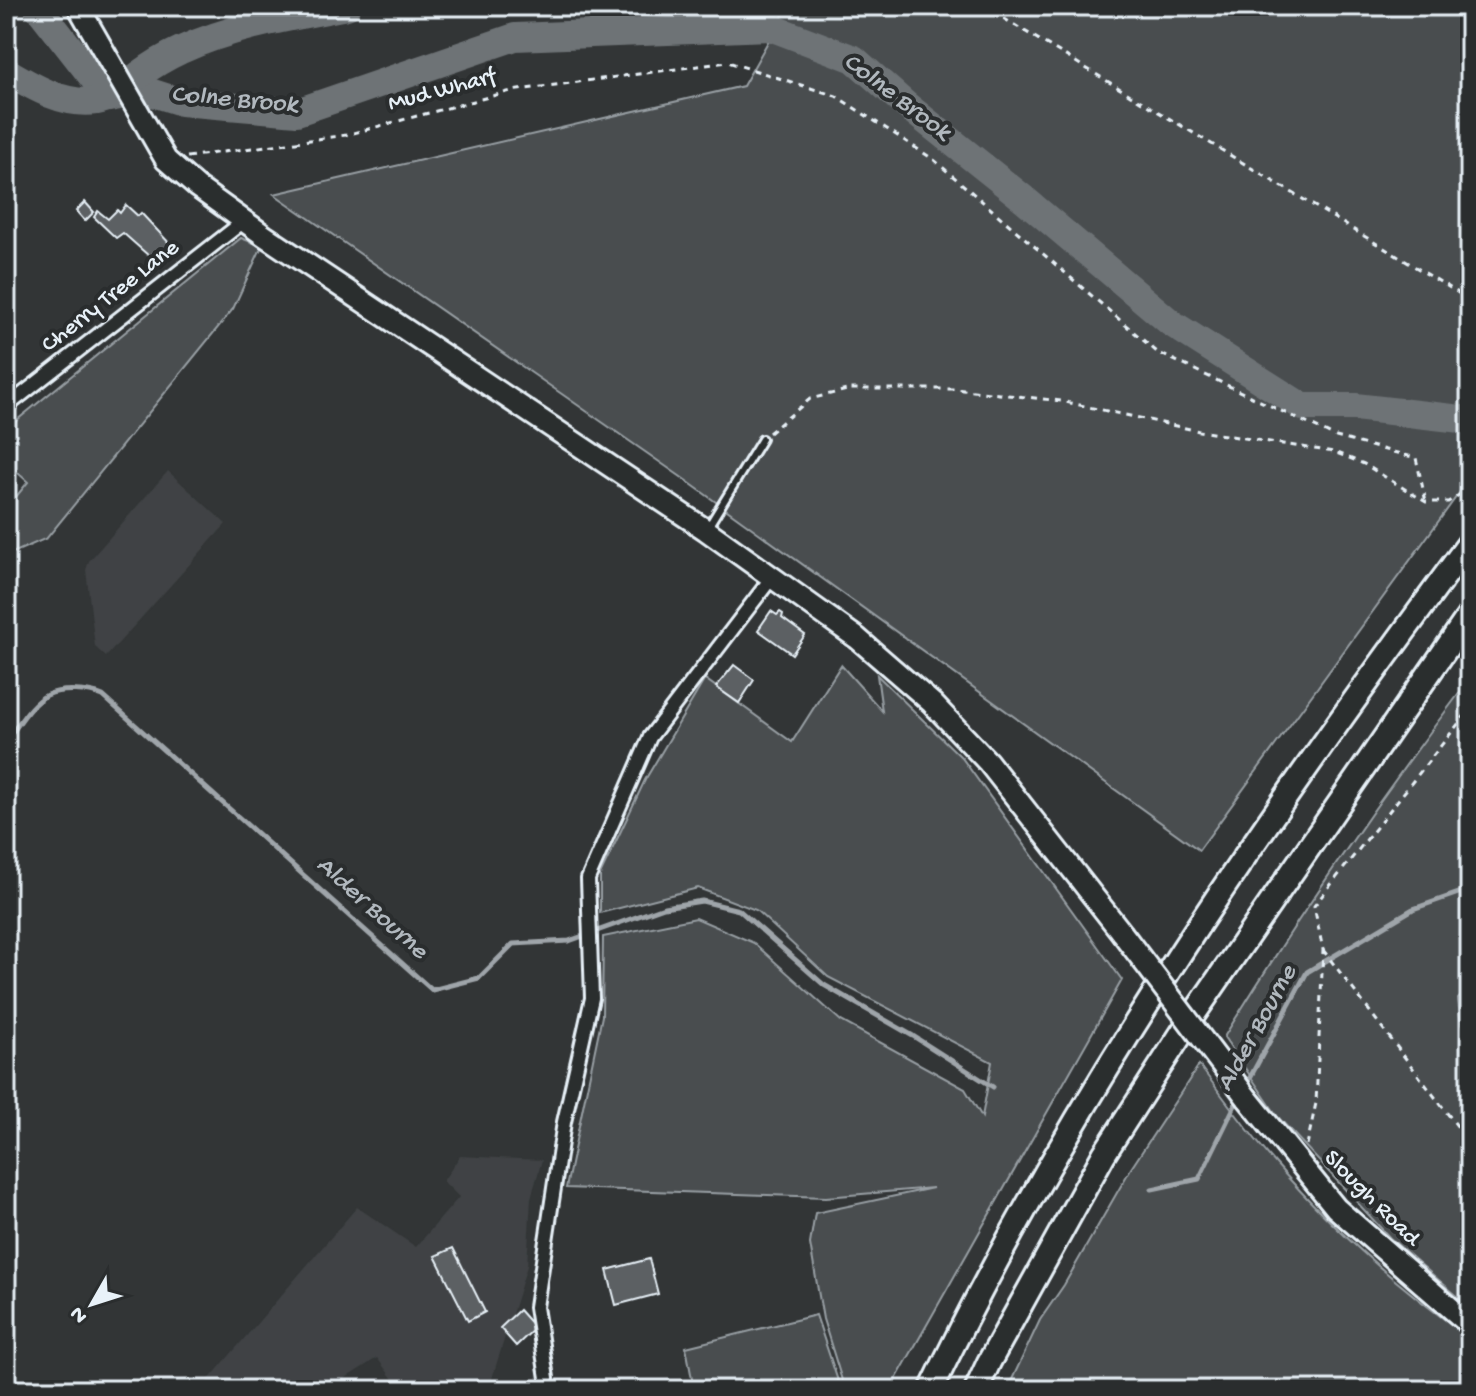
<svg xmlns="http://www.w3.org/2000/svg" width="1476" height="1396" font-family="'Gochi Hand',sans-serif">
<rect width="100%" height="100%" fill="#323536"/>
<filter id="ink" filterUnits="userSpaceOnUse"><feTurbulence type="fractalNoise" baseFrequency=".0125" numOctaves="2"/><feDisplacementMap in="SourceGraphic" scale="16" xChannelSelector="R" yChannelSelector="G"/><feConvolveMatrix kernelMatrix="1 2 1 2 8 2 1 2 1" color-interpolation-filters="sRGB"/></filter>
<g filter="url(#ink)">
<g fill="#3f4244">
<polygon points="168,471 226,524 106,657 95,647 86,570 89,561"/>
<polygon points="460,1156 542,1160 531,1198 527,1266 490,1385 484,1390 401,1390 377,1358 327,1390 200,1390 357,1207 416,1247 459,1197 443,1181"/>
</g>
<g fill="#494d4f" stroke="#989fa4" stroke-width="2">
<polygon points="788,6 1470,6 1470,478 1199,850 684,479 274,194 743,86"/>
<polygon points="241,238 262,246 233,309 47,538 6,556 6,509 28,482 6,462 6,429"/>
<polygon points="841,665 882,711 877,675 962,758 1122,980 890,1390 845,1390 823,1319 810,1244 815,1213 933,1188 826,1197 566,1188 602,1016 603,937 696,918 754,943 841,1021 965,1089 982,1117 992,1062 828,977 756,910 698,888 600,913 600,875 645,780 705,679 792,742"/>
<path d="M 1470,679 L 1470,987 L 1458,999 L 1460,1017 L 1470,1044 L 1470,1307 L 1390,1238 L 1278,1117 L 1224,1037 C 1300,914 1382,794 1470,679 Z"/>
<path d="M 1199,1065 C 1222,1095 1245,1128 1270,1157 C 1328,1225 1397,1286 1470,1338 L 1470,1390 L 1007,1390 L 1040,1320 L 1064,1285 L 1130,1170 Z"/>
<polygon points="816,1315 841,1390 694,1390 686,1347"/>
</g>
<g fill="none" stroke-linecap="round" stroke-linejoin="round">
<g stroke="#9fa5aa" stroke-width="5">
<path d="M 12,733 C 21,721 32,702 47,695 C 62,688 89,690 103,696 L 432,990 L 479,978 L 513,944 L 569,941 L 664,907 L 702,901 L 739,910 L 824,985 L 913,1036 L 993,1087"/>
<polyline points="1246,1085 1307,972 1413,909 1470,889"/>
<polyline points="1152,1189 1199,1179 1239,1097"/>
</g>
<g stroke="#6e7376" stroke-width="28">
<polyline points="37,6 109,98 147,91 181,102 297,112 515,37 770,27 854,59 906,105 1024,199 1171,323 1303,407 1355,407 1470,420"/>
<path d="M 6,71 C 33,87 65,106 97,101 C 113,99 126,84 139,75 C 151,66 166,57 181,50 C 233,26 290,17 347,6"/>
</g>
</g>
<g fill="#5c6063" stroke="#e8f1f8" stroke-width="2">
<polygon points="85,202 94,212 85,221 76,211"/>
<polygon points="126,205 138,216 141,213 173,247 158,264 123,233 116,238 94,217 98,211 108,219 117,210 120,213"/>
<polygon points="771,611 777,615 780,612 783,614 782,618 805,635 792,654 758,630"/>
<polygon points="734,665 754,680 739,703 716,687"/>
<polygon points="453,1248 485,1312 468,1321 435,1256"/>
<polygon points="649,1259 658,1294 616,1305 607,1270"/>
<polygon points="519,1310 535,1328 516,1346 500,1328"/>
</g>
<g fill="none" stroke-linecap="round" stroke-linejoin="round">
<defs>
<polyline id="service" points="708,527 762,439"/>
<g id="minor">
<polyline points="6,407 244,221"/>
<polyline points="547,1378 536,1307 564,1122 592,998 588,879 650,737 773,576"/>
</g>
<g id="primary">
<polyline points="78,6 166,160 197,187 265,236 706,530 857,638 932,703 988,762 1122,933"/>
<polyline points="1247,1098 1336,1208 1470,1325"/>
</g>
<g id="motorway">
<path d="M 931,1390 C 1076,1088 1271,810 1470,542"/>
<polyline points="976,1390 989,1362 1104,1154 1194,1014 1470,614"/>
</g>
</defs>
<use href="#service" stroke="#e8f1f8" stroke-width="12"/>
<use href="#minor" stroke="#e8f1f8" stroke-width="18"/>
<use href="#primary" stroke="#e8f1f8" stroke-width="26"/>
<use href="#motorway" stroke="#e8f1f8" stroke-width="28"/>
<g stroke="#e8f1f8" stroke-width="3" stroke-dasharray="6 6" stroke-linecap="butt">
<polyline points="983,6 1470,300"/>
<polyline points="187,157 346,135 511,91 728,62 836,96 933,159 1157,352 1336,437 1416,458 1426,502"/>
<polyline points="769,433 810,399 851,389 955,389 1061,401 1199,431 1334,452 1364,464 1426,502 1448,502 1470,488"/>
<polyline points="1323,950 1470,1143"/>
<polyline points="1307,1145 1316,1103 1323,950 1314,906 1470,709"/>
</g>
<use href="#service" stroke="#2a2d2e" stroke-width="6"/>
<use href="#minor" stroke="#2a2d2e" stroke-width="12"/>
<use href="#primary" stroke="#2a2d2e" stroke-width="20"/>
<use href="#motorway" stroke="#2a2d2e" stroke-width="22"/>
<defs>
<polyline id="primary-bridge" points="1122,933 1247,1098"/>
</defs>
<use href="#primary-bridge" stroke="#e8f1f8" stroke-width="26" stroke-linecap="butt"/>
<use href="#primary-bridge" stroke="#2a2d2e" stroke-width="20"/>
</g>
</g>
<g text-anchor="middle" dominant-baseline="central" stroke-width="8" stroke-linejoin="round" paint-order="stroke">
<g font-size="24" fill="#e8f1f8" stroke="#2a2d2e">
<text transform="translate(442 91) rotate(-15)">Mud Wharf</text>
<text transform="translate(111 297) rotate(-38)">Cherry Tree Lane</text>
<text transform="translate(1371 1199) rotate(45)">Slough Road</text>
</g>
<g font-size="26" font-style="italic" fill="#b1b8be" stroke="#2a2d2e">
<text transform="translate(896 98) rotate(37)">Colne Brook</text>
<text transform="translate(234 101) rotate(5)">Colne Brook</text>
<text transform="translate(371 909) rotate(42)">Alder Bourne</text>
<text transform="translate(1258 1029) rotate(-61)">Alder Bourne</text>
</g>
</g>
<rect width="1476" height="1396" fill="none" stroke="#2a2d2e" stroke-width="32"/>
<rect x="16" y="16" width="1444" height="1364" fill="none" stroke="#e8f1f8" stroke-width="3" filter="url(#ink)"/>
<g transform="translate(92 1304) rotate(231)" stroke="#2a2d2e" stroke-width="6" paint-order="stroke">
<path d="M0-6L14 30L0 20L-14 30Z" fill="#e8f1f8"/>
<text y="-12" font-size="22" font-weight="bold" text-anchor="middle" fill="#e8f1f8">N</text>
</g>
</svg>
